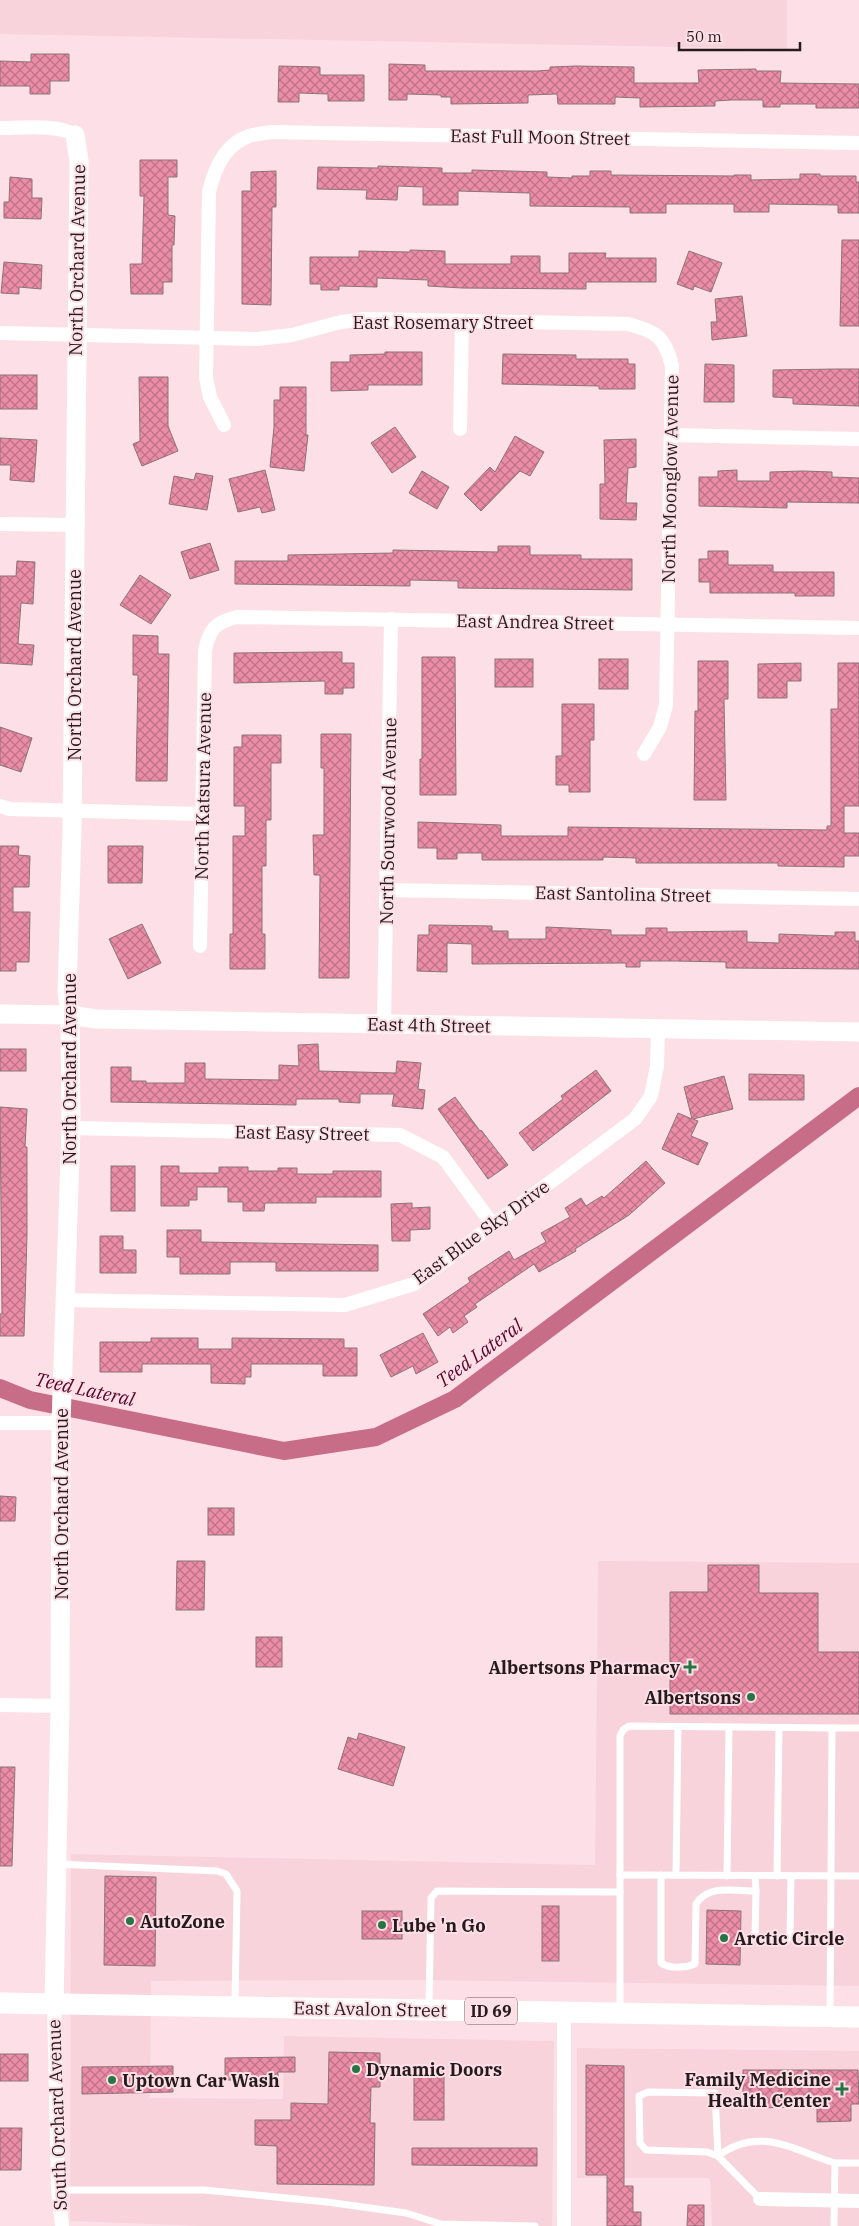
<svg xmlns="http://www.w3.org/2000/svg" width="859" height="2226" font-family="'IBM Plex Serif',serif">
<defs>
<pattern id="building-cross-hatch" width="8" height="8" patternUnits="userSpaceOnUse" patternTransform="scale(1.25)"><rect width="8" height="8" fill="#eb8da7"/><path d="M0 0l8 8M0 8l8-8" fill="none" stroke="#be7287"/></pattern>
</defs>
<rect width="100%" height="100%" fill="#fde0e7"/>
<g fill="#f8d3dc">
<polygon points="0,0 787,0 787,49 0,34"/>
<polygon points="598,1561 859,1563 859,1986 408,1980 151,1981 150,2098 283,2099 284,2036 554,2041 552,2226 201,2226 70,2221 71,1854 595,1865"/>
<polygon points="577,2048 859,2051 859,2226 712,2226 710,2178 577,2178"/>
</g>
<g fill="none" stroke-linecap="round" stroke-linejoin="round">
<polyline stroke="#c76d87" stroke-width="18" points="0,1388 30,1400 284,1451 376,1437 455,1399 859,1096"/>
</g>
<g fill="url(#building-cross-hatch)" stroke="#8c7378">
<polygon points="31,54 69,54 69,81 50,81 50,94 30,94 30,86 0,86 0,61 31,62"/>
<polygon points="389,64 425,65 425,71 538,71 550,70 550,67 576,66 634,67 634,83 699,83 698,70 756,69 756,71 781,71 780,83 859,84 859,108 816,108 816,104 780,104 780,107 763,107 763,100 731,100 715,101 715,106 640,107 640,98 615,97 615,104 558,104 557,94 528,95 528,103 451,104 451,97 441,97 441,95 407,94 407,100 389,100"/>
<polygon points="279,66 320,67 320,75 364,75 364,101 328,101 328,94 299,93 299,102 278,102"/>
<polygon points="140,160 177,160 177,177 168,177 168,215 175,216 174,245 172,245 172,282 163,282 163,294 131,294 130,264 142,264 144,196 140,196"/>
<polygon points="378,166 442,168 442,173 472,173 472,170 547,172 547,177 572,178 572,176 590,176 590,171 611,171 611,175 734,176 734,175 751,175 751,180 800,179 800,174 820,174 820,176 856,176 856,182 859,182 859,213 838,213 838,205 769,204 769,212 734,212 734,204 666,204 666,213 630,213 630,207 530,206 530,193 458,191 458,205 423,205 423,187 398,186 397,200 366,199 367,190 317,189 318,167 378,168"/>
<polygon points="276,171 276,207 272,207 271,305 242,304 242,191 251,191 251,172"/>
<polygon points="10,177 32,179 32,198 42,198 41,219 4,218 4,202 9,202"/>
<polygon points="842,240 859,240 859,326 840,326"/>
<polygon points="410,250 445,251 445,264 511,264 511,256 540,256 540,273 569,273 569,253 606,253 605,258 656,258 656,282 586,282 586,289 462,288 428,286 428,280 377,278 377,287 339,286 339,290 321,290 321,284 310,284 310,257 359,257 359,251 410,252"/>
<polygon points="689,251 722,263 711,292 694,286 693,290 677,284"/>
<polygon points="4,262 42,265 41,289 19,287 19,294 1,293"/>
<polygon points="742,296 747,336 712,340 711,322 717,322 715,299"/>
<polygon points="385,352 422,352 422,385 368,385 368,390 331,391 331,362 350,362 350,355 385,354"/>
<polygon points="503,354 576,355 576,359 628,359 628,364 635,364 635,389 599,389 599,386 502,384"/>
<polygon points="705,364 734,365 734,402 704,402"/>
<polygon points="836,369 859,369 859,406 793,404 793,398 773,397 773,370"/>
<rect x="0" y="375" width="37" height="34"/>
<polygon points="139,377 168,377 168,426 178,451 142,466 133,444 140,441"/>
<polygon points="280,387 306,387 306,435 308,435 304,471 270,467 274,427 274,400 280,400"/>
<polygon points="395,427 416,457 392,473 371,443"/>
<polygon points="515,436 544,452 530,476 520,471 481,511 464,494 490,467 495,472"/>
<polygon points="0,438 37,440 34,482 10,480 11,465 0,465"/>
<polygon points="636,439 636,467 628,468 626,503 637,503 636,520 600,519 600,484 605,484 604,440"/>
<polygon points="265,470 275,510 262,513 260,507 238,512 229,479"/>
<polygon points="737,470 737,481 770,481 770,472 803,471 832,472 832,477 859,478 859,503 787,502 787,508 699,506 699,477 718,477 718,471"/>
<polygon points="422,471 449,487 437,509 409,493"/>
<polygon points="196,473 213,476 207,510 169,504 174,476 194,480"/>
<polygon points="210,543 219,570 190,579 181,552"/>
<polygon points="498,546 530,546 530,555 581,555 581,559 632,559 632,590 458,588 458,581 410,580 410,586 235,584 235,561 288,561 288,555 393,553 393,550 498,552"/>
<polygon points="708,551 728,551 728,565 773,565 773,572 834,572 834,596 795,596 795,593 710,593 710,582 699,582 699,559 708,559"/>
<polygon points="17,561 35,562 33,604 21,603 18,644 34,645 32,665 0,663 0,576 16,576"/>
<polygon points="140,575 171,595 151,624 120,605"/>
<polygon points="133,635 158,636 158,654 169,654 167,781 136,781 138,675 133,675"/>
<polygon points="325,652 342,652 342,663 354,663 354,688 343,688 343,694 325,694 325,681 234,683 234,653"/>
<polygon points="422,657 455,657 456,795 420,795 420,759 422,759"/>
<rect x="495" y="659" width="38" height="28"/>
<rect x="599" y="659" width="29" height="30"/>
<polygon points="698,661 728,661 728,699 724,699 726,800 694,800 695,711 698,711"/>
<polygon points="801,663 801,681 787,681 787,698 758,698 758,664"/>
<polygon points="838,663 859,663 859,806 844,806 844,833 859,833 859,856 844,856 844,867 778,866 778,863 636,863 636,858 603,857 603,860 482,860 482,853 457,853 457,859 437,859 437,848 418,848 418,822 501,825 501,836 568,836 568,827 827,830 827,826 831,826 831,709 838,709"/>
<polygon points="562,704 594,704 594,740 590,740 590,792 569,792 569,785 556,785 556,756 562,756"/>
<polygon points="0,727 32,738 21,772 0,765"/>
<polygon points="321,734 351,734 349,978 319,978 320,875 314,875 313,835 324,835 324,768 321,768"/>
<polygon points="242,735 281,735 281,763 271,763 271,820 266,820 266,866 262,866 262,934 265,934 265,969 230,969 230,934 233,934 233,836 245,836 245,806 234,806 234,747 242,747"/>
<polygon points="0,846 19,846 18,855 30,856 29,887 13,887 13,912 30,912 29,962 16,962 16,971 0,971"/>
<polygon points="108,846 143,846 142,883 108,883"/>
<polygon points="142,924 161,963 128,979 109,939"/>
<polygon points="429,925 492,926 492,931 508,931 508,939 546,939 546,927 611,930 611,935 646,935 646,928 667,928 667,932 747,931 747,942 779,943 779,934 835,936 835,932 855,932 855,941 859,941 859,969 726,968 726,962 676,961 640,961 640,967 626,967 626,963 472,964 472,944 447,943 447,972 417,971 418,935 429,935"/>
<polygon points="318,1044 319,1071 396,1073 397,1061 421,1063 418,1089 425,1090 423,1109 392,1106 394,1094 360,1094 360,1103 339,1102 339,1099 296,1099 296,1105 111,1102 111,1067 131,1067 131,1081 146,1081 146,1083 185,1083 185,1063 205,1063 205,1079 279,1080 279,1065 299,1066 298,1045"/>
<rect x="0" y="1049" width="26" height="22"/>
<polygon points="596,1070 611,1091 533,1151 519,1133 563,1099 561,1096"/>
<polygon points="749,1074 804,1075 804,1100 749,1100"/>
<polygon points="724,1076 733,1109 693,1119 698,1121 691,1136 708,1143 698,1165 662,1149 678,1113 692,1119 684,1087"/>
<polygon points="455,1097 480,1131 481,1130 508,1165 488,1179 438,1109"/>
<polygon points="0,1107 27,1109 25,1147 27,1147 27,1235 24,1336 0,1336 0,1314 2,1314"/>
<polygon points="646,1161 665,1183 629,1215 575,1249 576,1251 539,1272 534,1264 475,1304 477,1307 464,1316 468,1322 453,1333 450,1327 438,1336 423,1314 470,1282 468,1278 509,1251 514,1260 546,1242 541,1233 570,1217 565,1208 581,1198 586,1206 602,1196 604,1198"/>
<rect x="111" y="1166" width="24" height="45"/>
<polygon points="161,1166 179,1166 179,1173 219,1173 219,1167 248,1167 248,1171 278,1171 278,1168 297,1168 297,1174 333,1174 333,1171 381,1171 381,1197 316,1197 316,1203 265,1203 264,1211 243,1211 243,1202 228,1202 228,1187 197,1187 197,1200 189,1200 189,1206 161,1206"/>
<polygon points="412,1203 412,1208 430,1207 430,1229 410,1230 410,1241 392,1241 391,1204"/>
<polygon points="167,1230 201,1230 201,1242 378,1245 378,1271 276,1271 276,1262 230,1262 230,1274 180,1274 180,1257 167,1257"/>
<polygon points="100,1236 123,1236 123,1250 136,1250 136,1273 100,1273"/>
<polygon points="423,1333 438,1362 416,1374 413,1366 391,1377 380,1355"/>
<polygon points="151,1338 198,1338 198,1349 232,1349 232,1338 344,1339 344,1348 357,1348 357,1376 323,1376 323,1364 251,1364 251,1377 245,1377 245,1384 211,1383 211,1364 142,1364 142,1372 100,1372 100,1342 151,1342"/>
<polygon points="0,1496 16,1497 15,1521 0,1521"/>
<rect x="208" y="1508" width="26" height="27"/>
<polygon points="177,1561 205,1561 204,1610 176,1610"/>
<polygon points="708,1565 759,1565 759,1593 818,1593 818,1652 859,1652 859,1714 670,1714 670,1592 708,1592"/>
<rect x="256" y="1637" width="26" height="30"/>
<polygon points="359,1733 405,1747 393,1786 338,1769 348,1737 357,1740"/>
<polygon points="0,1767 15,1767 12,1866 0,1866"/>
<polygon points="105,1876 156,1877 155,1966 104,1965"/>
<rect x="542" y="1906" width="17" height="55"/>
<polygon points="707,1910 741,1911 740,1965 706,1964"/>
<rect x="362" y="1911" width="40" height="28"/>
<polygon points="329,2052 380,2053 380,2087 371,2087 370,2123 375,2123 374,2185 277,2184 277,2146 255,2145 255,2120 291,2120 291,2103 328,2104"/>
<rect x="0" y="2054" width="28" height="27"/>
<polygon points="295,2057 295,2072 278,2072 278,2080 225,2080 225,2058"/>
<polygon points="586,2065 624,2066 624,2186 633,2186 633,2212 641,2212 641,2226 607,2226 607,2175 586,2175"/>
<polygon points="173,2066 173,2092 82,2094 82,2067"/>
<rect x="414" y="2069" width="30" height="51"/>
<polygon points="743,2070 858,2070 859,2104 851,2104 851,2121 817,2122 817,2107 743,2108"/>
<polygon points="0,2128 22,2128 21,2170 0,2170"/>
<polygon points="412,2148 537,2148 537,2166 412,2165"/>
<polygon points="688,2205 704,2205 704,2226 687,2226"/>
</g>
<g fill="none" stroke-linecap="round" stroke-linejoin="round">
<g stroke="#fff" stroke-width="7">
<polyline points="832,1728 859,1728"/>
<polyline points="57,1864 217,1871 226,1874 237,1891 235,2004"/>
<polyline points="620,1875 859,1876"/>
<path d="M 661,1875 L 661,1963 C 670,1969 685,1968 695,1964 L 696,1904 C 708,1884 735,1891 756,1891 L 755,1876"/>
<polyline points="676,1875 678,1727"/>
<polyline points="727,1876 729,1727"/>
<polyline points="777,1876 779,1728"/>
<polyline points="756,1891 755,1937 760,1941 785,1942 790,1937 791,1876"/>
<polyline points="429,2007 431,1898 437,1891 620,1892"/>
<polyline points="620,2011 620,1736 623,1730 629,1726 832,1728 830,2013"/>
<polygon points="648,2092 715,2093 718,2156 707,2152 646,2150 640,2143 639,2096"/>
<polyline points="58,2190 204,2190 327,2202 406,2213 441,2224 535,2226"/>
<path d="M 760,2199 L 718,2156 C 758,2125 793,2150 835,2163"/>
<polyline points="834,2226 835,2163 859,2163"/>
</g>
<g stroke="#fff" stroke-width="14">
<path d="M 0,128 C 21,128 58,124 75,135"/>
<path d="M 0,333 L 257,339 L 292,335 L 341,322 L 364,319 L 628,324 C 656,331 665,337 672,366 L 666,705 L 660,727 L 644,754"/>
<path d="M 224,425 L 210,397 L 206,378 L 209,192 C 214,170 225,144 249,136 C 256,134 265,133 272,132 L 859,143"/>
<polyline points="460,429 462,321"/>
<polyline points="671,435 859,439"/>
<polyline points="0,524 75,525"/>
<polyline points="0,806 10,809 202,814"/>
<polyline points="387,890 859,899"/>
<path d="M 200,946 L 205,651 C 209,629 216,622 237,617 L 859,628"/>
<polyline points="384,1024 391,619"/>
<polyline points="71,1128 400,1135 443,1157 493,1225"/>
<polyline points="65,1300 345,1305 414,1284 635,1119 651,1096 657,1066 658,1029"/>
<polyline points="0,1423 61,1423"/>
<polyline points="0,1705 60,1706"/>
<polyline points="54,2004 58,2190 62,2226"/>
<polyline points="564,2012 564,2226"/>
<polyline points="760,2199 859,2201"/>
</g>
<g stroke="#fff" stroke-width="19">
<polyline points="0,1014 70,1015 96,1019 859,1032"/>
<polyline points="54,2004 60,1706 61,1423 71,1128 70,1015 67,992 72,830 79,161 75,135"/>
</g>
<polyline stroke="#fff" stroke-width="21" points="0,2003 859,2017"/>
</g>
<g fill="#287544" stroke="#fde0e7" stroke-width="2">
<path d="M687.5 1659.5h5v5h5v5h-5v5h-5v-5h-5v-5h5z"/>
<circle cx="751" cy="1697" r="5"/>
<circle cx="130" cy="1921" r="5"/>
<circle cx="382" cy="1925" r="5"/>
<circle cx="724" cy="1938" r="5"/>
<circle cx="356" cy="2069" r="5"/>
<circle cx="112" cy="2080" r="5"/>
<path d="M839.5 2081.5h5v5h5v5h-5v5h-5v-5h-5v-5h5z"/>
</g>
<g text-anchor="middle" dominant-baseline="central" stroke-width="4" stroke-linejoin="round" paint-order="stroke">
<rect fill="#fde0e7" stroke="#66565a" stroke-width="1" x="465" y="1997.5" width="52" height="27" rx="4"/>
<g font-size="16" font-weight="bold" fill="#251b1e">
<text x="491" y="2011">ID 69</text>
</g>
<g font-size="18" fill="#251b1e" stroke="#fde0e7">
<text transform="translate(540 137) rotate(1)">East Full Moon Street</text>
<text transform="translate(77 260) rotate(-89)">North Orchard Avenue</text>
<text x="443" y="322">East Rosemary Street</text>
<text transform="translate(670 479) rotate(-89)">North Moonglow Avenue</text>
<text transform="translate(535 622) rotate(1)">East Andrea Street</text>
<text transform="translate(74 665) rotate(-90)">North Orchard Avenue</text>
<text transform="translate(203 786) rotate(-89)">North Katsura Avenue</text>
<text transform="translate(388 821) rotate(-89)">North Sourwood Avenue</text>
<text transform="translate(623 894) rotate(1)">East Santolina Street</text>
<text transform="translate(429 1025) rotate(1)">East 4th Street</text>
<text transform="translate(69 1069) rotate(-90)">North Orchard Avenue</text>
<text transform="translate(302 1133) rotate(1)">East Easy Street</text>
<text transform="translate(481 1232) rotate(-36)">East Blue Sky Drive</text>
<text transform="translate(61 1504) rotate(-90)">North Orchard Avenue</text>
<text transform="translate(370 2009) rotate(1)">East Avalon Street</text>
<text transform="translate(57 2115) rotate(-92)">South Orchard Avenue</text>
</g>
<g font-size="18" font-weight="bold" fill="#251b1e" stroke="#fde0e7" text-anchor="start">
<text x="680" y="1667" text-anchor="end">Albertsons Pharmacy</text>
<text x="741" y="1697" text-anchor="end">Albertsons</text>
<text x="140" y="1921">AutoZone</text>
<text x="392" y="1925">Lube 'n Go</text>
<text x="734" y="1938">Arctic Circle</text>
<text x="366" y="2069">Dynamic Doors</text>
<text x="831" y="2079" text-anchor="end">Family Medicine<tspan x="831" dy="21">Health Center</tspan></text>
<text x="122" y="2080">Uptown Car Wash</text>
</g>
<g font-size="19" font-style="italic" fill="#5a042a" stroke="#fde0e7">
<text transform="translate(479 1353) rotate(-36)">Teed Lateral</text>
<text transform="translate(85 1389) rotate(12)">Teed Lateral</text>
</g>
</g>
<path d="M679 42v8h121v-8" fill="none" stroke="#251b1e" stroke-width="2.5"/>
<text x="686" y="42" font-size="15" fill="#251b1e" stroke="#fde0e7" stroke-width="4" paint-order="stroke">50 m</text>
</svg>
